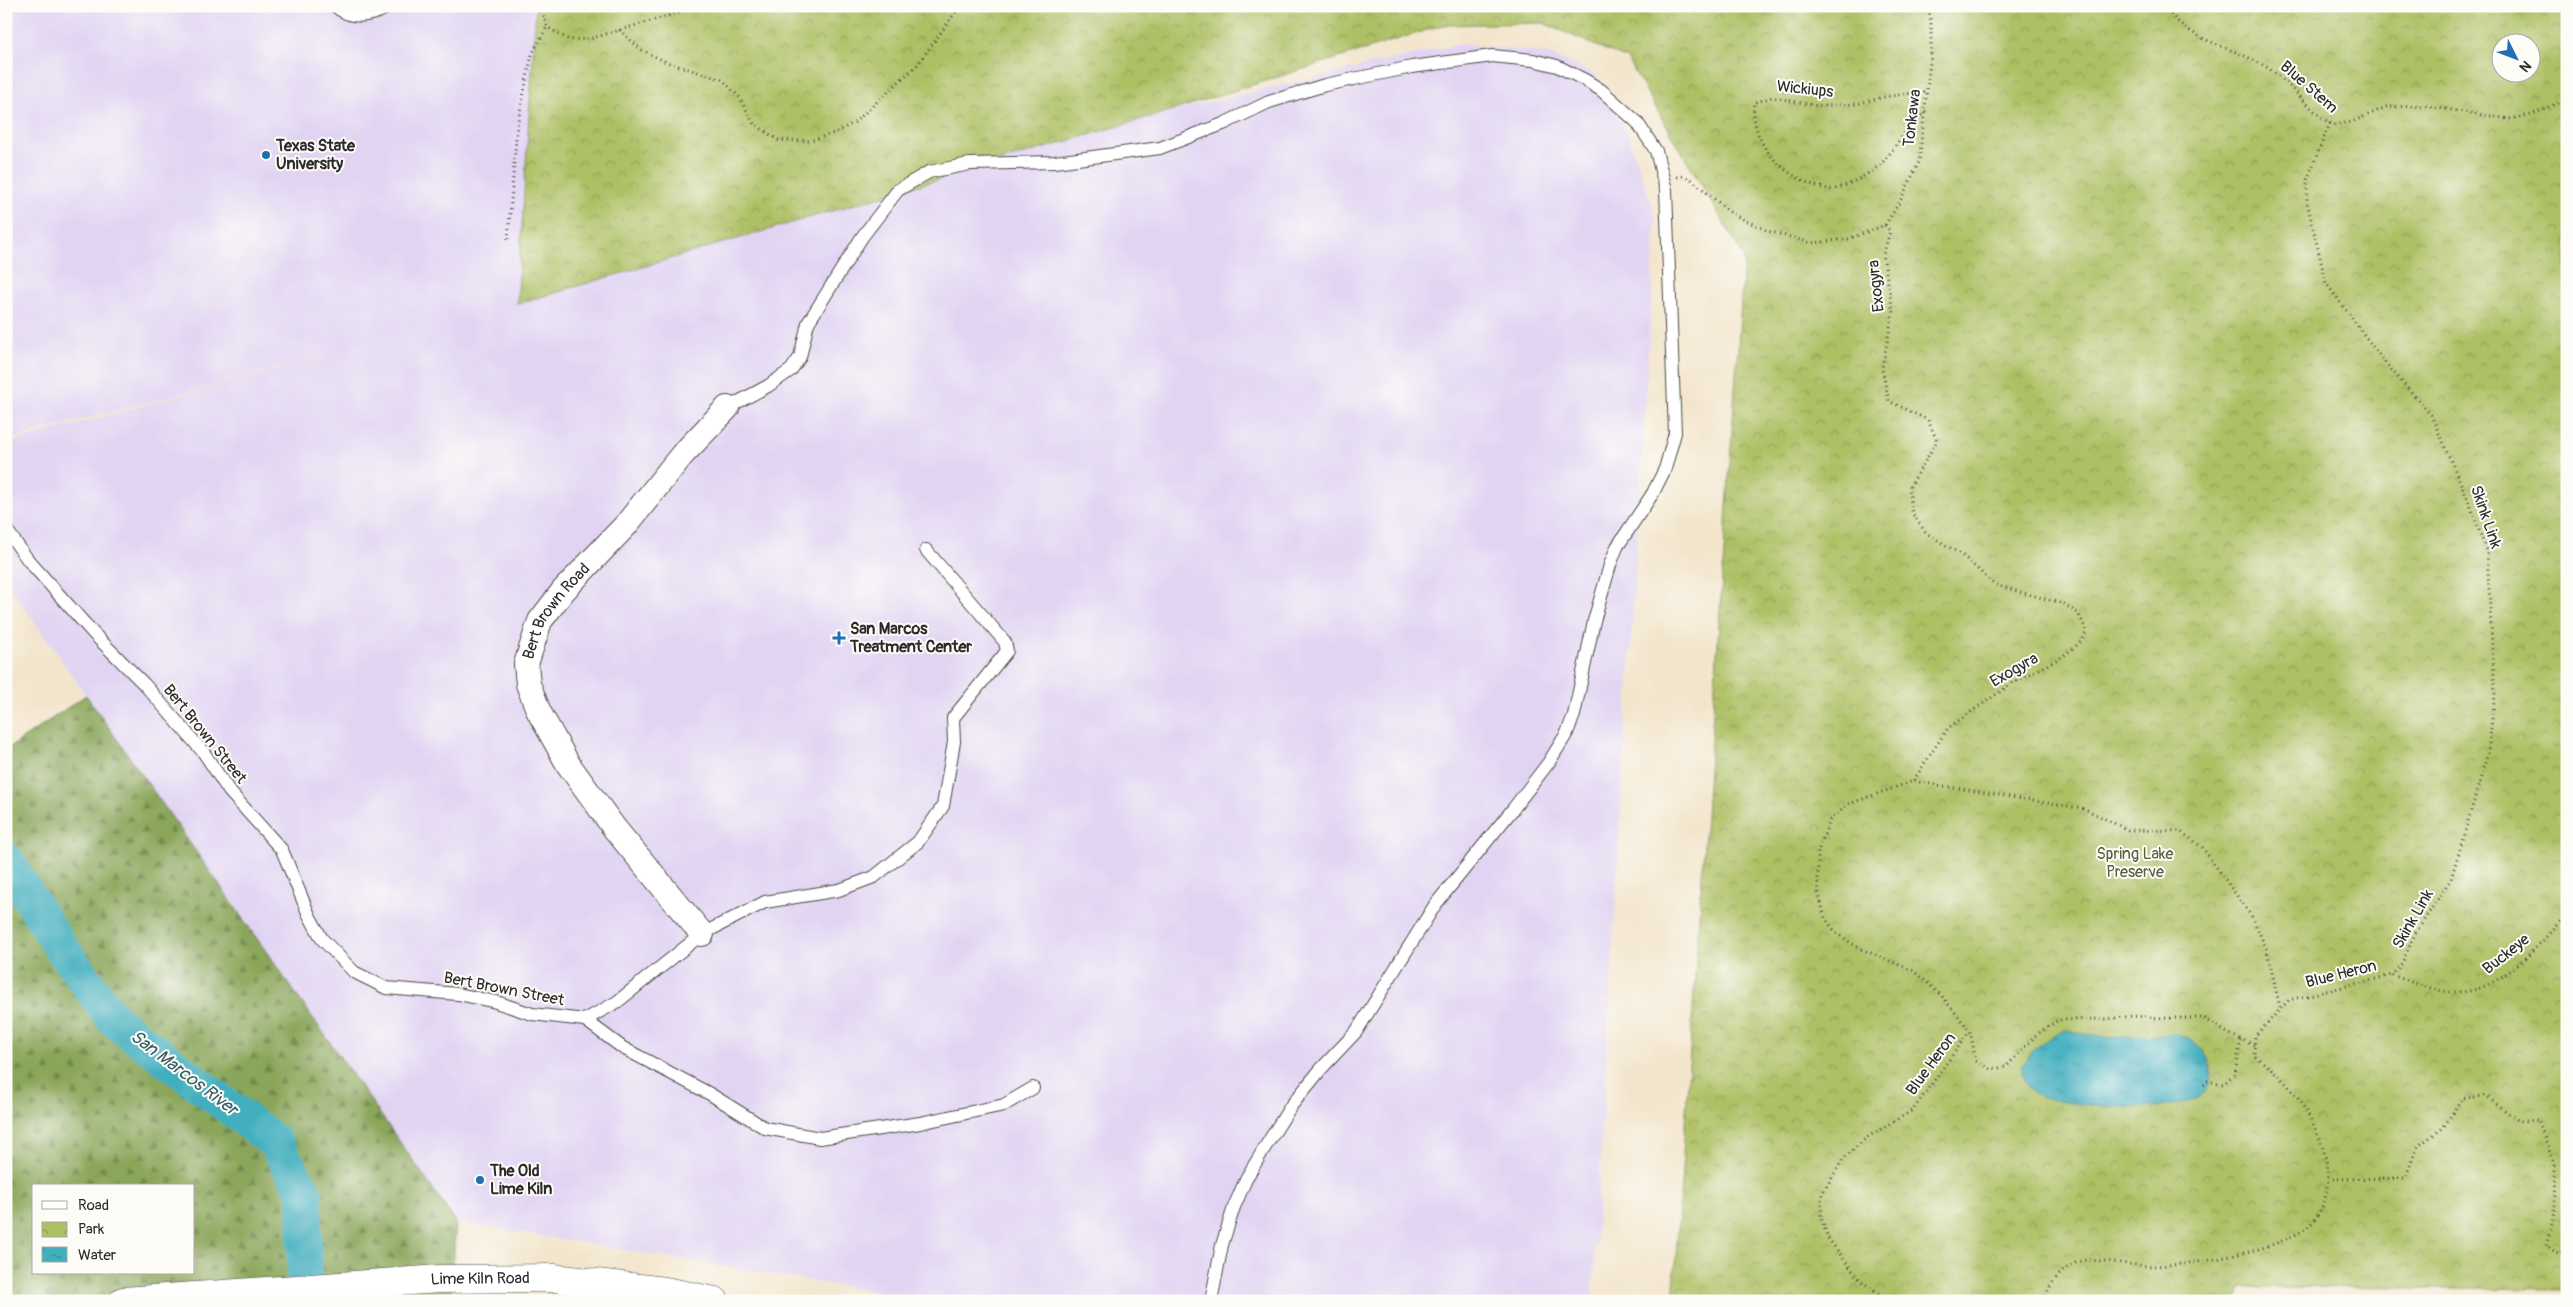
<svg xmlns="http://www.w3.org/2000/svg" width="2573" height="1307" font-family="Pangolin,sans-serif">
<defs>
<pattern id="forest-firs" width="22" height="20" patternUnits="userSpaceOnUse" patternTransform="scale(1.25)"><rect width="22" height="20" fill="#8aa65a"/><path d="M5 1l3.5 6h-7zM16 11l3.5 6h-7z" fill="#71874b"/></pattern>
<pattern id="park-crowns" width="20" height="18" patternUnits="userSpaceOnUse" patternTransform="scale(1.25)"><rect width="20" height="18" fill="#adc064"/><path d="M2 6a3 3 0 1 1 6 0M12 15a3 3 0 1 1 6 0" fill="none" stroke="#8d9c53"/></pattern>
<pattern id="water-ripples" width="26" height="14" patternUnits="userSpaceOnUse" patternTransform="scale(1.25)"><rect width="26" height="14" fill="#42afbf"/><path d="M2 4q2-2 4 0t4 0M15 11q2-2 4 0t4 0" fill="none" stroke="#378f9b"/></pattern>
</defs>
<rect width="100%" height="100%" fill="#fdfcf7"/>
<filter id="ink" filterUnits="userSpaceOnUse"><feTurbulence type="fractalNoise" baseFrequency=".02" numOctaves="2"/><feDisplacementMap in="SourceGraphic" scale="10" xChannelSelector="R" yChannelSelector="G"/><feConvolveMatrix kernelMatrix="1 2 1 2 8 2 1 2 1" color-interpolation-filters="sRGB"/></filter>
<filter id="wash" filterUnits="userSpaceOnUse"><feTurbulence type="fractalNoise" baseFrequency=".0096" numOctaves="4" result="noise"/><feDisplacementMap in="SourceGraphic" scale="20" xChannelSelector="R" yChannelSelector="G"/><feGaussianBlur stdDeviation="1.12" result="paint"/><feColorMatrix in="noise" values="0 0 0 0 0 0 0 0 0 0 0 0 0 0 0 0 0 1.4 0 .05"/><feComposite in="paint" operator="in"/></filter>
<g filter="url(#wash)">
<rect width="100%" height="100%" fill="#f3e5cc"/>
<polygon fill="#e1d4f3" points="6,6 536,6 517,304 1173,110 1460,44 1546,53 1597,75 1626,130 1656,217 1592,1301 931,1301 456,1222 6,581 6,443 410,333 6,440"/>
<path fill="url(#forest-firs)" stroke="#5a6842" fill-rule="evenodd" d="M 86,695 L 456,1222 L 451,1301 L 6,1301 L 6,750 ZM 34,1186 L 194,1186 L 194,1273 L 34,1273 Z"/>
<path fill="url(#park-crowns)" stroke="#6c7648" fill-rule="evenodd" d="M 536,6 L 2567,6 L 2567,1289 L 2241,1287 L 2237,1301 L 1673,1301 L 1744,257 L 1627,59 L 1543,23 L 1443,25 L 1173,110 L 517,304 ZM 2500,42 L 2530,42 L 2530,72 L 2500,72 Z"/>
<path fill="url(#water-ripples)" stroke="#366d75" d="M 2066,1030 L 2106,1038 L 2176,1034 C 2205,1039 2227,1079 2198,1098 C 2176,1113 2057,1108 2034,1093 C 2025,1087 2024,1077 2021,1067 C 2034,1048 2045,1038 2066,1030 Z"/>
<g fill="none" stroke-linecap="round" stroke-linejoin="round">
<polyline stroke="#42afbf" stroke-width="35" points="6,860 57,942 114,1020 275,1142 305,1194 304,1301"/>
</g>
</g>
<g filter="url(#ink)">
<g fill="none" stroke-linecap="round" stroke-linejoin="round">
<defs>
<g id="lane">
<path d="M 335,6 C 352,21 371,17 390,6"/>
<polyline points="727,408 768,386 791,370 800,357 808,323 862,237 898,190 929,172 970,164 1055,162 1160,148 1223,124 1269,102 1325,85 1412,67 1492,56 1533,60 1557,66 1585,80 1601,90 1637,122 1656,151 1666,190 1675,433 1665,469 1653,493 1617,547 1610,565 1594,621 1574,715 1567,733 1549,762 1513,809 1435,905 1356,1032 1321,1069 1291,1106 1270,1139 1247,1177 1234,1207 1222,1245 1211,1301"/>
<polyline points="6,529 28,560 94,634 145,685 204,753 229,791 282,850 309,915 322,939 354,972 386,988 458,994 496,1002 532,1014 585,1020 617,1002 702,934 765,902 839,890 874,877 904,853 918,842 943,806 954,742 953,718 1007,651 1005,642 926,550"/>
<polyline points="585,1020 623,1048 710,1094 765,1128 820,1138 920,1123 1004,1105 1033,1088"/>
</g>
<g id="street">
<path id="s1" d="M 702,934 L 615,829 L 568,764 L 539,712 L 528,684 L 526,664 L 540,621 L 563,591 L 626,525 L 682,455 L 727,408"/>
</g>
<g id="secondary">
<path id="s2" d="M 123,1301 L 440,1279 L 554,1278 L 665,1291 L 715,1301"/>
</g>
</defs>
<use href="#lane" stroke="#494743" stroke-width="14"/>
<use href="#street" stroke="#494743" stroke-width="26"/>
<use href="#secondary" stroke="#494743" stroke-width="29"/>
<g stroke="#494743" stroke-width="3" stroke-dasharray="1 4" stroke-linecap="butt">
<polyline points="541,6 547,27 569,40 589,39 678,13 691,6"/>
<path d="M 2165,6 C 2187,41 2230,46 2263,65 C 2289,79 2307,110 2333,125 L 2352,122 L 2386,107 L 2426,106 L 2509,119 L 2531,115 L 2567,99"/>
<polyline points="619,30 642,50 666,62 723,80 739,97 754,124 778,140 810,141 837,132 855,122 917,65 960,6"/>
<path d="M 1926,112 C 1906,126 1897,147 1881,164 C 1873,172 1840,191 1830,189 C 1813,187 1794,177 1782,167 C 1762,150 1752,128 1754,103 L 1772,97 L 1818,106 L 1857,104 L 1884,97 L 1928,91"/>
<polyline points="2330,123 2307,180 2307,202 2326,283 2382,359 2431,415 2471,507 2487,553 2495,695 2488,753 2451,879 2415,934 2402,963 2392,975"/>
<polyline points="1677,177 1683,176 1691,179 1732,214 1768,231 1812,243 1848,239 1885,225"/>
<polyline points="1885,225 1890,231 1883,255 1893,312 1882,368 1889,401 1928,420 1937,441 1909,488 1912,513 1926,533 1962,555 1995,585 2064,604 2078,613 2087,631 2082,641 2062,657 2014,682 1948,728 1913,781"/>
<polyline points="1885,225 1899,203 1919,162 1931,54 1931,22 1928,6"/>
<polyline points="508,239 517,126 532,54 547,27"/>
<path d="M 2392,975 C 2412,982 2432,991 2454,992 C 2499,995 2540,943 2567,914"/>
<polyline points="2254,1045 2229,1034 2204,1018 2160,1018 2133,1016 2106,1019 2058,1020 2036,1035 2006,1067 1990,1069 1976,1061 1970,1031 1941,995 1914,971 1859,948 1836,933 1825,918 1818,891 1818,851 1830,820 1849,804 1913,781 2085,809 2128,830 2180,831 2202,847 2252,917 2267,950 2280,1008"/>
<polyline points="2204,1085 2207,1081 2223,1084 2235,1074 2241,1039"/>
<polyline points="2328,1179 2405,1178 2418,1146 2443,1128 2462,1098 2486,1096 2519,1121 2538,1120 2554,1163 2555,1213 2546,1245 2558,1254 2567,1251"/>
<polyline points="1892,1301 1878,1294 1858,1278 1828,1238 1821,1218 1822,1194 1843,1159 1866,1138 1913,1110 1969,1032"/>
<path d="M 2045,1301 C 2047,1284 2065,1265 2081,1261 C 2097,1258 2134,1266 2153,1266 C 2193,1265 2274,1252 2306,1228 C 2326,1214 2331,1182 2326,1159 C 2316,1119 2290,1079 2254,1056 L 2255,1036 L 2289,1000 L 2392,975"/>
</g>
<use href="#lane" stroke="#fff" stroke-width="12"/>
<use href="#street" stroke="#fff" stroke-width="24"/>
<use href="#secondary" stroke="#fff" stroke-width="28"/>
</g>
</g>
<g fill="#1f6fb2" stroke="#fdfcf7" stroke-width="2">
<circle cx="266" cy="155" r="5"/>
<path d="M836.5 630.5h5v5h5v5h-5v5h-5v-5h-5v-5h5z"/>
<circle cx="480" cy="1180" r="5"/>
</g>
<g text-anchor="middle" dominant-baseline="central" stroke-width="4" stroke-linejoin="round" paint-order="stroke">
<g font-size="16" fill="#2b2b2b" stroke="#fdfcf7">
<text transform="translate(2309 87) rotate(41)">Blue Stem</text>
<text transform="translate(1805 89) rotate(6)">Wickiups</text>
<text transform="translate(1912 118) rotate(-83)">Tonkawa</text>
<text transform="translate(1876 286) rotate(-96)">Exogyra</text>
<text transform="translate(2486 517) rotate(71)">Skink Link</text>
<text stroke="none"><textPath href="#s1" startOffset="388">Bert Brown Road</textPath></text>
<text transform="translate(2014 670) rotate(-30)">Exogyra</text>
<text transform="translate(205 734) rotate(51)">Bert Brown Street</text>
<text transform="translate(2413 919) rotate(-60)">Skink Link</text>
<text transform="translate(2506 954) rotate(-38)">Buckeye</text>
<text transform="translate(2341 974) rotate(-14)">Blue Heron</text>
<text transform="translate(504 989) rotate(11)">Bert Brown Street</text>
<text transform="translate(1931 1064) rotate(-54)">Blue Heron</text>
<text stroke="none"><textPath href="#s2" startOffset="358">Lime Kiln Road</textPath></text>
</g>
<g font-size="16" font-weight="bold" fill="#2b2b2b" stroke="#fdfcf7" text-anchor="start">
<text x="276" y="146">Texas State<tspan x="276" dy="18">University</tspan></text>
<text x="850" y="629">San Marcos<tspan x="850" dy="18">Treatment Center</tspan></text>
<text x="490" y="1171">The Old<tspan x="490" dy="18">Lime Kiln</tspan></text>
</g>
<g font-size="16" fill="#585f3f" stroke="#fdfcf7">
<text x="2135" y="854">Spring Lake<tspan x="2135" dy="18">Preserve</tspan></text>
</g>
<g font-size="18" font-style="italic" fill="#346066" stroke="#fdfcf7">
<text transform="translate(184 1073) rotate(37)">San Marcos River</text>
</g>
</g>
<rect width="2573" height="1307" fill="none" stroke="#fdfcf7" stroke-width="25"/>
<rect x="32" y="1184" width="162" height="90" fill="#fdfcf7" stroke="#a9a8a5"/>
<rect x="42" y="1201" width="25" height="8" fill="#ffffff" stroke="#a9a8a5"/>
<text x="78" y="1210" font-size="15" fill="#2b2b2b">Road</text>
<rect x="42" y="1222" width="25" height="15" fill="url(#park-crowns)" stroke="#a9a8a5"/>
<text x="78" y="1234" font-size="15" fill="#2b2b2b">Park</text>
<rect x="42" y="1247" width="25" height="15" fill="url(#water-ripples)" stroke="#a9a8a5"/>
<text x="78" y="1260" font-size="15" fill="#2b2b2b">Water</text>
<g transform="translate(2516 58) rotate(132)"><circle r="24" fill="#fdfcf7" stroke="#a9a8a5"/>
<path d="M0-4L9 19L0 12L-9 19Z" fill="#1f6fb2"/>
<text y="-8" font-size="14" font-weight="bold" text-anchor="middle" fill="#2b2b2b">N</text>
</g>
</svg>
